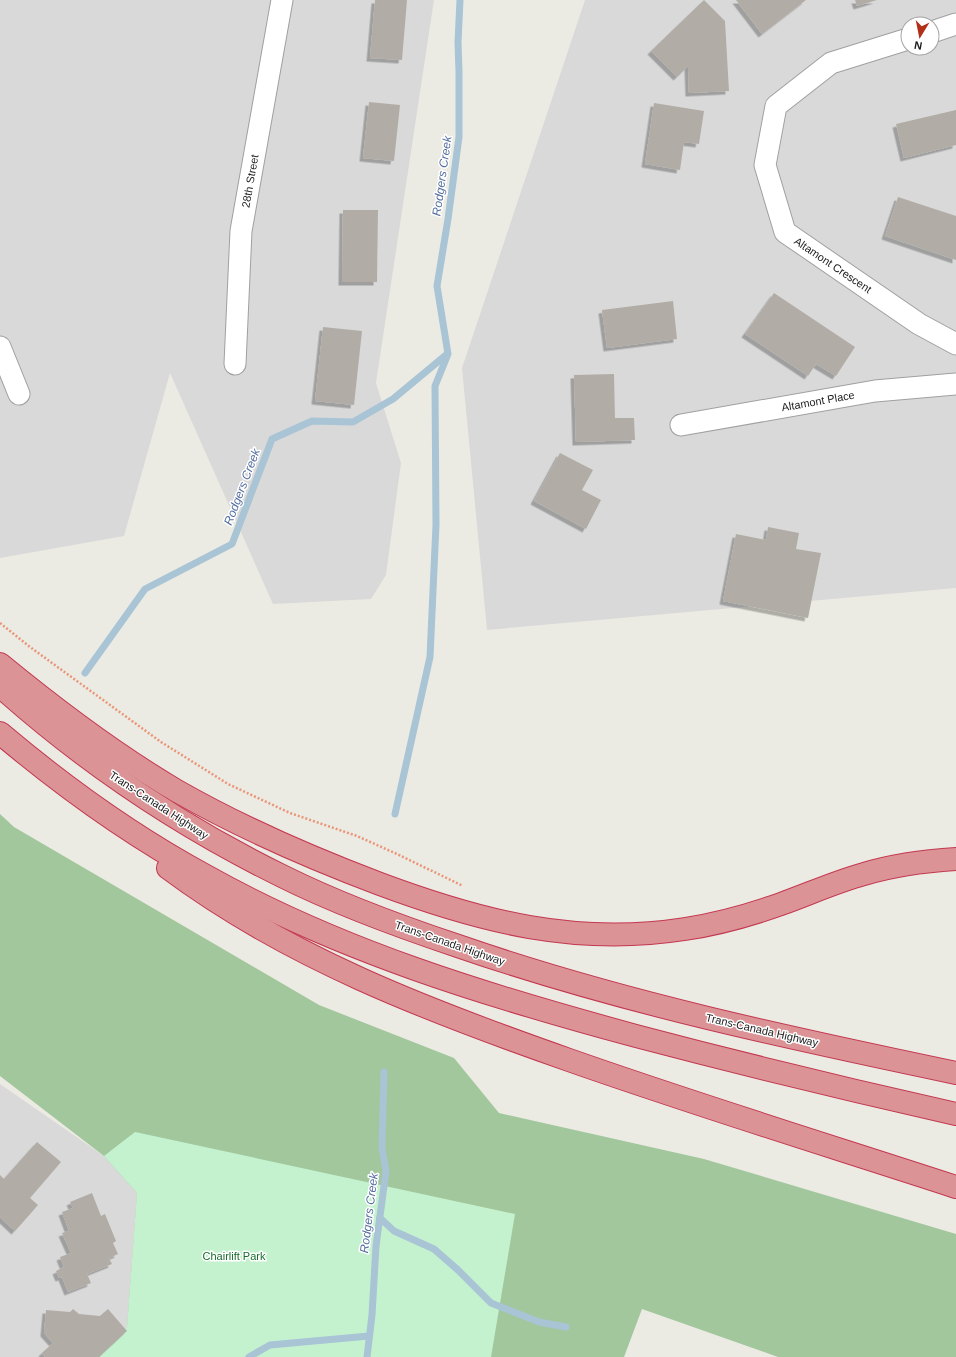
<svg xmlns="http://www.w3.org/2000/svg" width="956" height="1357" font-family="Helvetica,sans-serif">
<defs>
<filter id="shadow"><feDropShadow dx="-3.5" dy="3.5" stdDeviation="0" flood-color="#0004"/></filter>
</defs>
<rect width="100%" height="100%" fill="#ecebe3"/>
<g fill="#dad9d9" fill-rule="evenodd">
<polygon points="0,0 434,0 376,383 401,463 386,575 371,599 273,604 170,373 124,536 0,558"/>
<path d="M 585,0 L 956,0 L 956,588 L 487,630 L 462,368 ZM 908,24 L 932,24 L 932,48 L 908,48 Z"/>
<polygon points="0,1084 104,1156 137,1192 127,1327 94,1357 0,1357"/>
</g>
<polygon fill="#a2c79d" points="0,814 14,827 319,1005 454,1058 499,1113 704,1159 956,1234 956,1357 778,1357 642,1309 624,1357 94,1357 127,1327 137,1193 104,1156 0,1076"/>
<polygon fill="#c4f2cf" points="135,1132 515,1214 491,1357 94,1357 127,1327 137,1193 104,1156"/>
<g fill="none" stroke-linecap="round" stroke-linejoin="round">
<g stroke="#a8c4d5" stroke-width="7">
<polyline points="85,673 145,589 232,544 272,439 312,421 353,422 393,399 446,355"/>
<polyline points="395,814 430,657 436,525 435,386 448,354 437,286 448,219 459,137 459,72 458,42 460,0"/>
<polyline points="380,1218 394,1231 434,1249 458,1270 491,1303 539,1322 566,1327"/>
<polyline points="249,1357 270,1345 369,1336"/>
<polyline points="367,1357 372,1315 376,1246 386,1171 382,1148 384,1072"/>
</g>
</g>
<g fill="#b1ada6" filter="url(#shadow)">
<polygon points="375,0 407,0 402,60 370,58"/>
<polygon points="704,0 725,21 729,91 689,93 688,66 677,77 651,51"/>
<polygon points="736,0 806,0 762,34"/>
<polygon points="855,0 877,0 857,6"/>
<polygon points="369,102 400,105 394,161 363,158"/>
<polygon points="654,103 704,111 699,144 684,142 680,170 645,164"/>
<polygon points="956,110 956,145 904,158 896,124"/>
<polygon points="898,197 956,216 956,260 885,236"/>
<polygon points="343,210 378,210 377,282 342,282"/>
<polygon points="774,293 855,347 836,376 816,364 808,376 745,334"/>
<polygon points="673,301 677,339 607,348 602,310"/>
<polygon points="323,327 362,331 354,405 315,401"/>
<polygon points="614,374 615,418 634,418 635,440 576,442 574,375"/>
<polygon points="560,453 593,470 582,490 601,500 586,529 534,501"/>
<polygon points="768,527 799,533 796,549 821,553 808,618 723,601 736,534 766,540"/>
<polygon points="37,1142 61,1162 30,1198 38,1205 15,1231 0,1217 0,1175 4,1179"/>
<polygon points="92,1193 101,1216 105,1214 116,1241 113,1243 118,1254 109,1258 112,1264 87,1274 91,1283 68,1292 62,1277 59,1278 56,1271 64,1267 60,1257 71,1253 62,1233 69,1231 62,1212 73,1208 70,1202"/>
<polygon points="73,1309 79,1314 100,1316 108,1309 127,1331 99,1357 45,1357 42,1353 53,1343 44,1333 46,1310 70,1312"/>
</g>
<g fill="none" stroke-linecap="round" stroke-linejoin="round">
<defs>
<g id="minor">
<polyline points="932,32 956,24"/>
<polyline points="908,39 831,63 776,106 765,165 785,232 919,324 956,344"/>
<polyline points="0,347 19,394"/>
<polyline points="235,364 241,231 282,0"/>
<polyline points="681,425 875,391 956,384"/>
</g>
<g id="motorway">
<path d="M 0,664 C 56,710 114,754 177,791 C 242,828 311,858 380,884 C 482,922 576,946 685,929 C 718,924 750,915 781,904 C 809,894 835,882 864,874 C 894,865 924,861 956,859"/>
<path d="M 0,686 C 85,762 180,826 282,876 C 338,904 398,926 458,946 C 620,1002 789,1038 956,1073"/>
<path d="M 0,733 C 64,787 132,836 206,876 C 340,951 488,996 636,1036 C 742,1064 849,1090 956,1114"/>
<path d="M 168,868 C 287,957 429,1011 569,1060 C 697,1105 827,1145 956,1187"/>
</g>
</defs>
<use href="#minor" stroke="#a0a0a0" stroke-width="23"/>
<use href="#motorway" stroke="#c33851" stroke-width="24"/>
<polyline stroke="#e99578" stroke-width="2.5" stroke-dasharray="2 2" stroke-linecap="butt" points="0,623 30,647 161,742 228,784 290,813 357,836 397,854 463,886"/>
<use href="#minor" stroke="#fff" stroke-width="21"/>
<use href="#motorway" stroke="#db9395" stroke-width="22"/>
</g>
<g text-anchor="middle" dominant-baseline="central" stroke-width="3" stroke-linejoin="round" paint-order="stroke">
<g font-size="11" fill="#1c1c1c" stroke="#fff">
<text transform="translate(250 181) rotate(-80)">28th Street</text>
<text transform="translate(833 265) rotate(34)">Altamont Crescent</text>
<text transform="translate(818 401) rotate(-10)">Altamont Place</text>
<text transform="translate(159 805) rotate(33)">Trans-Canada Highway</text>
<text transform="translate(450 943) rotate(19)">Trans-Canada Highway</text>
<text transform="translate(762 1030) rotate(13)">Trans-Canada Highway</text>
</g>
<g font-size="11" fill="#186d2c" stroke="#fff">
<text x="234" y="1256">Chairlift Park</text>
</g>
<g font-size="12" font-style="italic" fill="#546ea0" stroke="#fff">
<text transform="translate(442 176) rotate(-82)">Rodgers Creek</text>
<text transform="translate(242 487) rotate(-69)">Rodgers Creek</text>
<text transform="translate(369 1213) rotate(-83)">Rodgers Creek</text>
</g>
</g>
<g transform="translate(920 36) rotate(190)"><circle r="19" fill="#ffffff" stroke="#a4a4a4"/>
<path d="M0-3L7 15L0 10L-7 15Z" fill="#b13017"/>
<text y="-6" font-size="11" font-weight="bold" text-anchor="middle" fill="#1c1c1c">N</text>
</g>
</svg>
